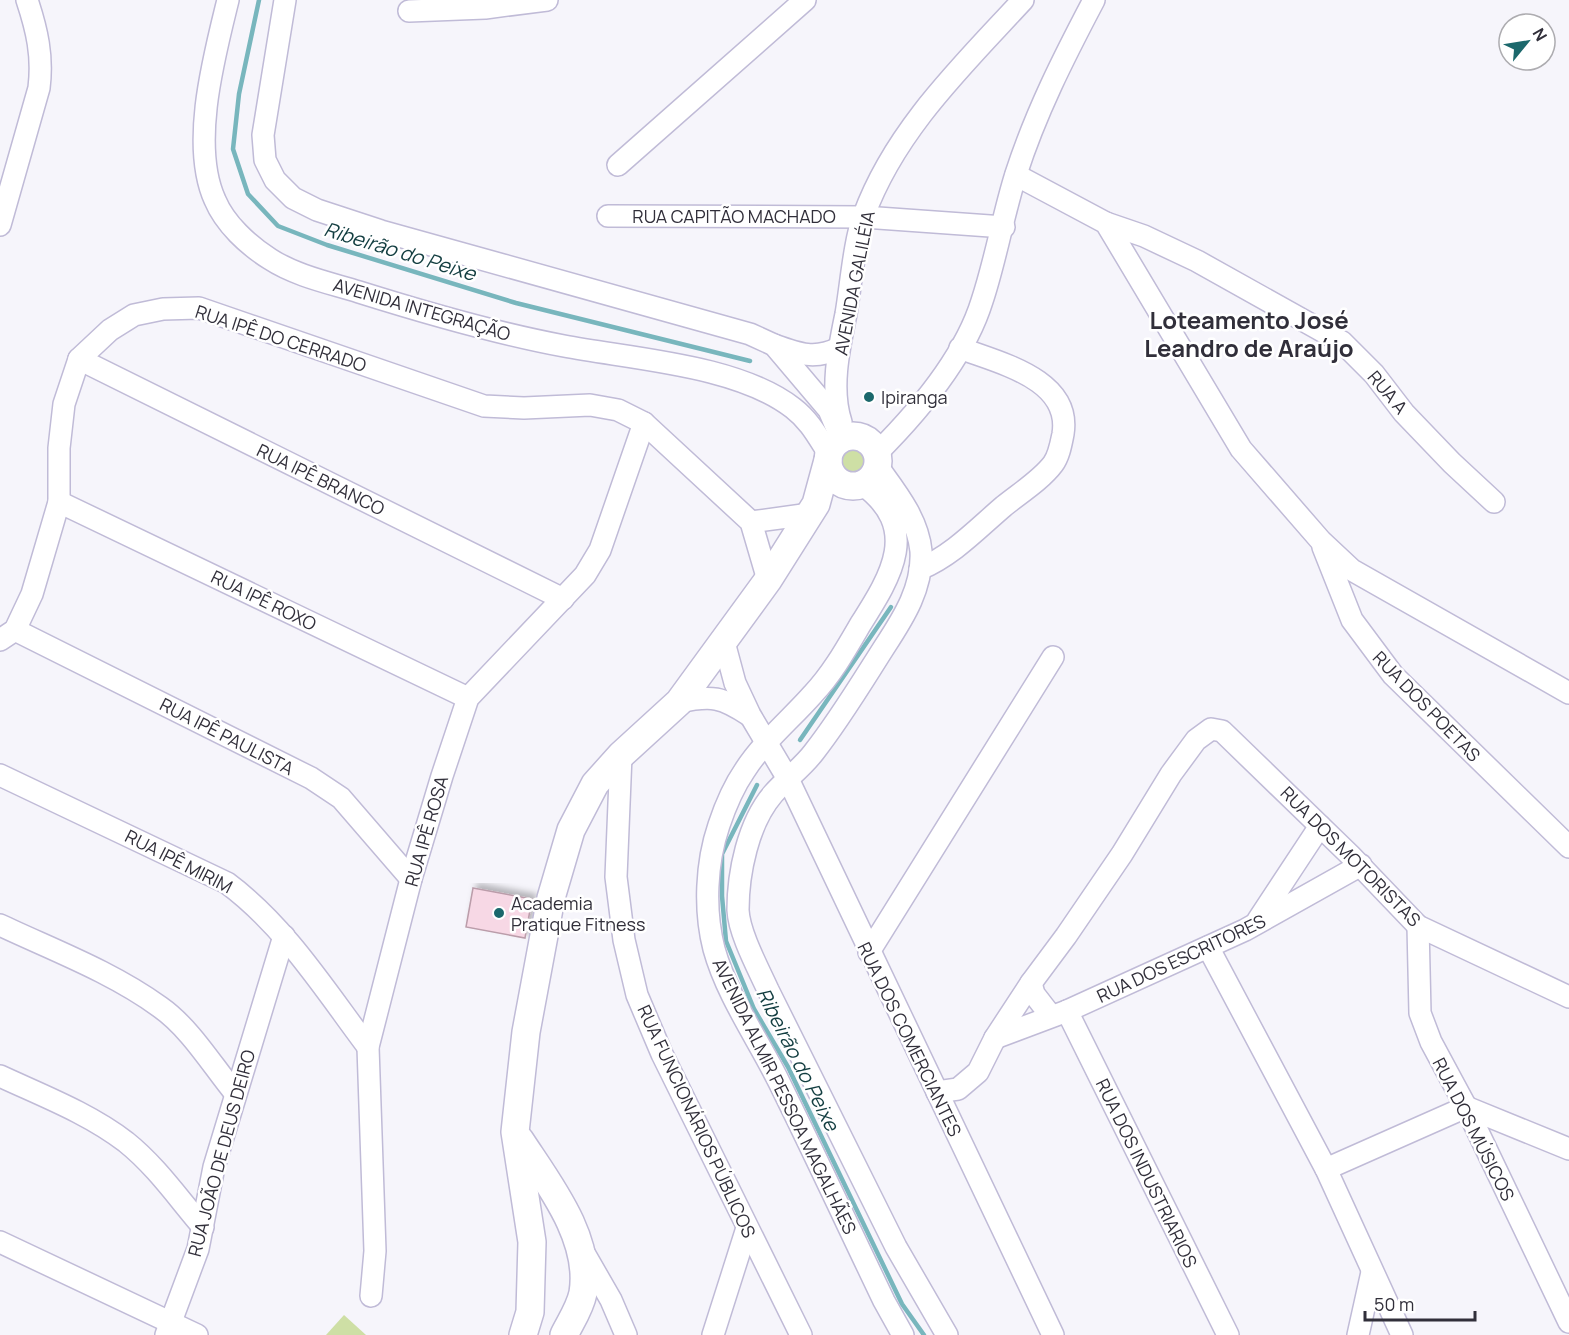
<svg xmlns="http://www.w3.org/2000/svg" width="1569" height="1335" font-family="Manrope,sans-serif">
<defs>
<filter id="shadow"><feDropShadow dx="4.5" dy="-4.5" stdDeviation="3" flood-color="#0004"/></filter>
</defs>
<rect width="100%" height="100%" fill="#f6f5fb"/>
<g fill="#cedfa5">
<circle cx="854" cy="459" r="19"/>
<polygon points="344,1315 366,1335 326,1335"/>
</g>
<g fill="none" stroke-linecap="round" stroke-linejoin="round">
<g stroke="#78b6bd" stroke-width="4.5">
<polyline points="259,0 239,94 233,149 248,194 278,226 327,245 516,303 750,361"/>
<polyline points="800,740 891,607"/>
<polyline points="757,785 722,854 722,896 726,941 754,1009 788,1067 902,1304 924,1335"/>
</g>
</g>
<polygon fill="#f7d8e5" stroke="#bb9daa" stroke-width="1.5" filter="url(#shadow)" points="473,888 532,899 525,938 466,927"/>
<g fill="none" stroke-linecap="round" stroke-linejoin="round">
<defs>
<g id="minor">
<path d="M 228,0 C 214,57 190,145 215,200 C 225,224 248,245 270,259 C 296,276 330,283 359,292 C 426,313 494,333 564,346 C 632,359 738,365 793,408 C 810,421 818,437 829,454"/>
<polyline points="285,0 263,135 265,160 275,180 293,198 317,210 381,231 750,334 774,345 829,410 841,438"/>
<polyline points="409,11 485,8 547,0"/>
<polyline points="618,165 805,0"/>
<polyline points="1016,175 1106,223 1241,449 1321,541 1352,570 1569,693"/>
<polyline points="608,216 864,217 1004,227"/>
<polyline points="1106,223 1144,236 1197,261 1342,342 1374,374 1404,413 1452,463 1494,502"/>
<path d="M 0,225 L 39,88 C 43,56 37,30 27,0"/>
<path d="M 774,345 C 799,354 815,360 839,348"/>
<polyline points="79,359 563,599"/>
<path d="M 841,422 C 830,389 839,348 846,314 C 851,285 854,242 864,215 C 895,130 963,65 1023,0"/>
<path d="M 877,453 C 918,412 965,356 982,301 C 996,259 1003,215 1016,174 C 1036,112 1064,57 1094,0"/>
<path d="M 878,467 C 896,492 918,519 921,551 C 923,587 904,617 885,646 C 862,682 840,719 814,752 C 802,768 786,779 773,794 C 748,823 738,873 738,910 C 739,933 758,968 768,990 L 896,1247 L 947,1335"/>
<path d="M 862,484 C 922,528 891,576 860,625 C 846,649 832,674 813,694 C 791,719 763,742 745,770 C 734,786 725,807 719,825 C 706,863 704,910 714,949 C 727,996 758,1039 779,1082 C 815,1155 849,1228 884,1301 L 903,1335"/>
<polyline points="59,502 468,698"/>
<polyline points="751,522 810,514"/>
<polyline points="1323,547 1352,620 1393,675 1569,847"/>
<path d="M 920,569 C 953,555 977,529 1004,506 C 1020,493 1041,480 1053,464 C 1059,456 1061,444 1063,434 C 1072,379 999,363 960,348"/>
<polyline points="15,630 311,778 341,798 411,879"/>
<polyline points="0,640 15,630 32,594 59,502 59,448 64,404 79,359 110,330 134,315 163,309 199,308 484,406 524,408 590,405 618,410 644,423 751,522 768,580"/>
<polyline points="724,642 735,683 750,715 788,779 1053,1335"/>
<path d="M 679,702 C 712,695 722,697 749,715"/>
<polyline points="621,755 616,877 624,940 637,995 662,1054 801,1335"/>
<path d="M 0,775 L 227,883 C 285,926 325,990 368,1047"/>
<polyline points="1258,920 1320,826"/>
<path d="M 0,925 C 53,950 112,972 160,1007 C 190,1028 212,1065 235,1093"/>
<polyline points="1418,926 1420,1013 1431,1042 1466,1107 1569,1322"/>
<polyline points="1208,947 1326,1169 1402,1335"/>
<polyline points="869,952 1053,657"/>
<polyline points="1031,983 1034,994 1051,1016"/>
<polyline points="1067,1011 1228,1335"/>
<polyline points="995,1038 1067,1011 1245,930 1361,865"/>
<path d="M 0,1076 C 43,1096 88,1113 126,1142 C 156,1166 178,1198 203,1227"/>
<polyline points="937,1092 958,1089 978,1072 995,1038 1031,983 1066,936 1122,854 1171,774 1196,740 1211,729 1222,731 1350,855 1418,926 1569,997"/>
<polyline points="1466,1107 1569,1149"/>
<polyline points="1326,1169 1466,1107"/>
<polyline points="0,1242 197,1335"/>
<polyline points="584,1253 611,1300 626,1335"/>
<polyline points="371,1296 375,1251 368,1047 411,879 442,776 468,698 585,575 600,550 644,423"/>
<polyline points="166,1335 198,1249 214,1167 284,936"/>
<polyline points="713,1335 747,1228"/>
<polyline points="1358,1335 1372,1272"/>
</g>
<g id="major">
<circle cx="853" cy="461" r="25"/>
<path d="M 520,1140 C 548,1183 592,1238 583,1293 C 580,1308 571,1321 564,1335"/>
<polyline points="523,1335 530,1312 532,1242 515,1132 526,1032 551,898 571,830 595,784 621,755 679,702 768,580 816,504 828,460"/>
</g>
</defs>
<use href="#minor" stroke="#c0bbd7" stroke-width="24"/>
<use href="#major" stroke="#c0bbd7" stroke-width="30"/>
<use href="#minor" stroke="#fff" stroke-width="21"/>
<use href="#major" stroke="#fff" stroke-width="27"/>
</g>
<g fill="#1b686c" stroke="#fff" stroke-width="2">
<circle cx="869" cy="397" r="6"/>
<circle cx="499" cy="913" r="6"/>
</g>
<g text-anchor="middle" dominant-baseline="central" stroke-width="5" stroke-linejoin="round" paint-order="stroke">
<g font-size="18" fill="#312f3a" stroke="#fff">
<text x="734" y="216">RUA CAPITÃO MACHADO</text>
<text transform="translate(854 283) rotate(-79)">AVENIDA GALILÉIA</text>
<text transform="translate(422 309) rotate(16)">AVENIDA INTEGRAÇÃO</text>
<text transform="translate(281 338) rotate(18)">RUA IPÊ DO CERRADO</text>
<text transform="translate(1388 392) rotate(50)">RUA A</text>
<text transform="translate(321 479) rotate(26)">RUA IPÊ BRANCO</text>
<text transform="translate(264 600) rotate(26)">RUA IPÊ ROXO</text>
<text transform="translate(1427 706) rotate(46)">RUA DOS POETAS</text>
<text transform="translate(227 736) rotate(27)">RUA IPÊ PAULISTA</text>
<text transform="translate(426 831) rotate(-74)">RUA IPÊ ROSA</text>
<text transform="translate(1351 856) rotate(45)">RUA DOS MOTORISTAS</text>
<text transform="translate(179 861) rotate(27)">RUA IPÊ MIRIM</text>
<text transform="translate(1181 958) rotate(-25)">RUA DOS ESCRITORES</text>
<text transform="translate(910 1039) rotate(64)">RUA DOS COMERCIANTES</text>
<text transform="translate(785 1096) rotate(64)">AVENIDA ALMIR PESSOA MAGALHÃES</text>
<text transform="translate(697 1121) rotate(65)">RUA FUNCIONÁRIOS PÚBLICOS</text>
<text transform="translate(1474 1129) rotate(63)">RUA DOS MÚSICOS</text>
<text transform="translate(221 1153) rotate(-75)">RUA JOÃO DE DEUS DEIRO</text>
<text transform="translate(1147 1173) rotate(64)">RUA DOS INDUSTRIARIOS</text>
</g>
<g font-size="18" fill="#312f3a" stroke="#fff" text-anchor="start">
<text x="881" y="397">Ipiranga</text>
<text x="511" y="903">Academia<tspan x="511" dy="21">Pratique Fitness</tspan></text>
</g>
<g font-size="20" font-style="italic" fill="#123d40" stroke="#fff">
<text transform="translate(400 251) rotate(17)">Ribeirão do Peixe</text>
<text transform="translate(798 1059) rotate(63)">Ribeirão do Peixe</text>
</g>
<g font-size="24" font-weight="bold" fill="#312f3a" stroke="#fff">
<text x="1249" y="319">Loteamento José<tspan x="1249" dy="28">Leandro de Araújo</tspan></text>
</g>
</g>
<g transform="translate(1527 42) rotate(60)"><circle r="28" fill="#ffffff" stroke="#adacb0" stroke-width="1.5"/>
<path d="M0-4.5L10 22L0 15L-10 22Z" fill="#1b686c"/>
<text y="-9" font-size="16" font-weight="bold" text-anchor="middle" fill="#312f3a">N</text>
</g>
<path d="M1365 1311v9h110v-9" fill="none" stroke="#312f3a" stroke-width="3"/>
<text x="1374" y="1311" font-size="18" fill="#312f3a" stroke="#ffffff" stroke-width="4.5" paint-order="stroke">50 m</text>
</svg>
